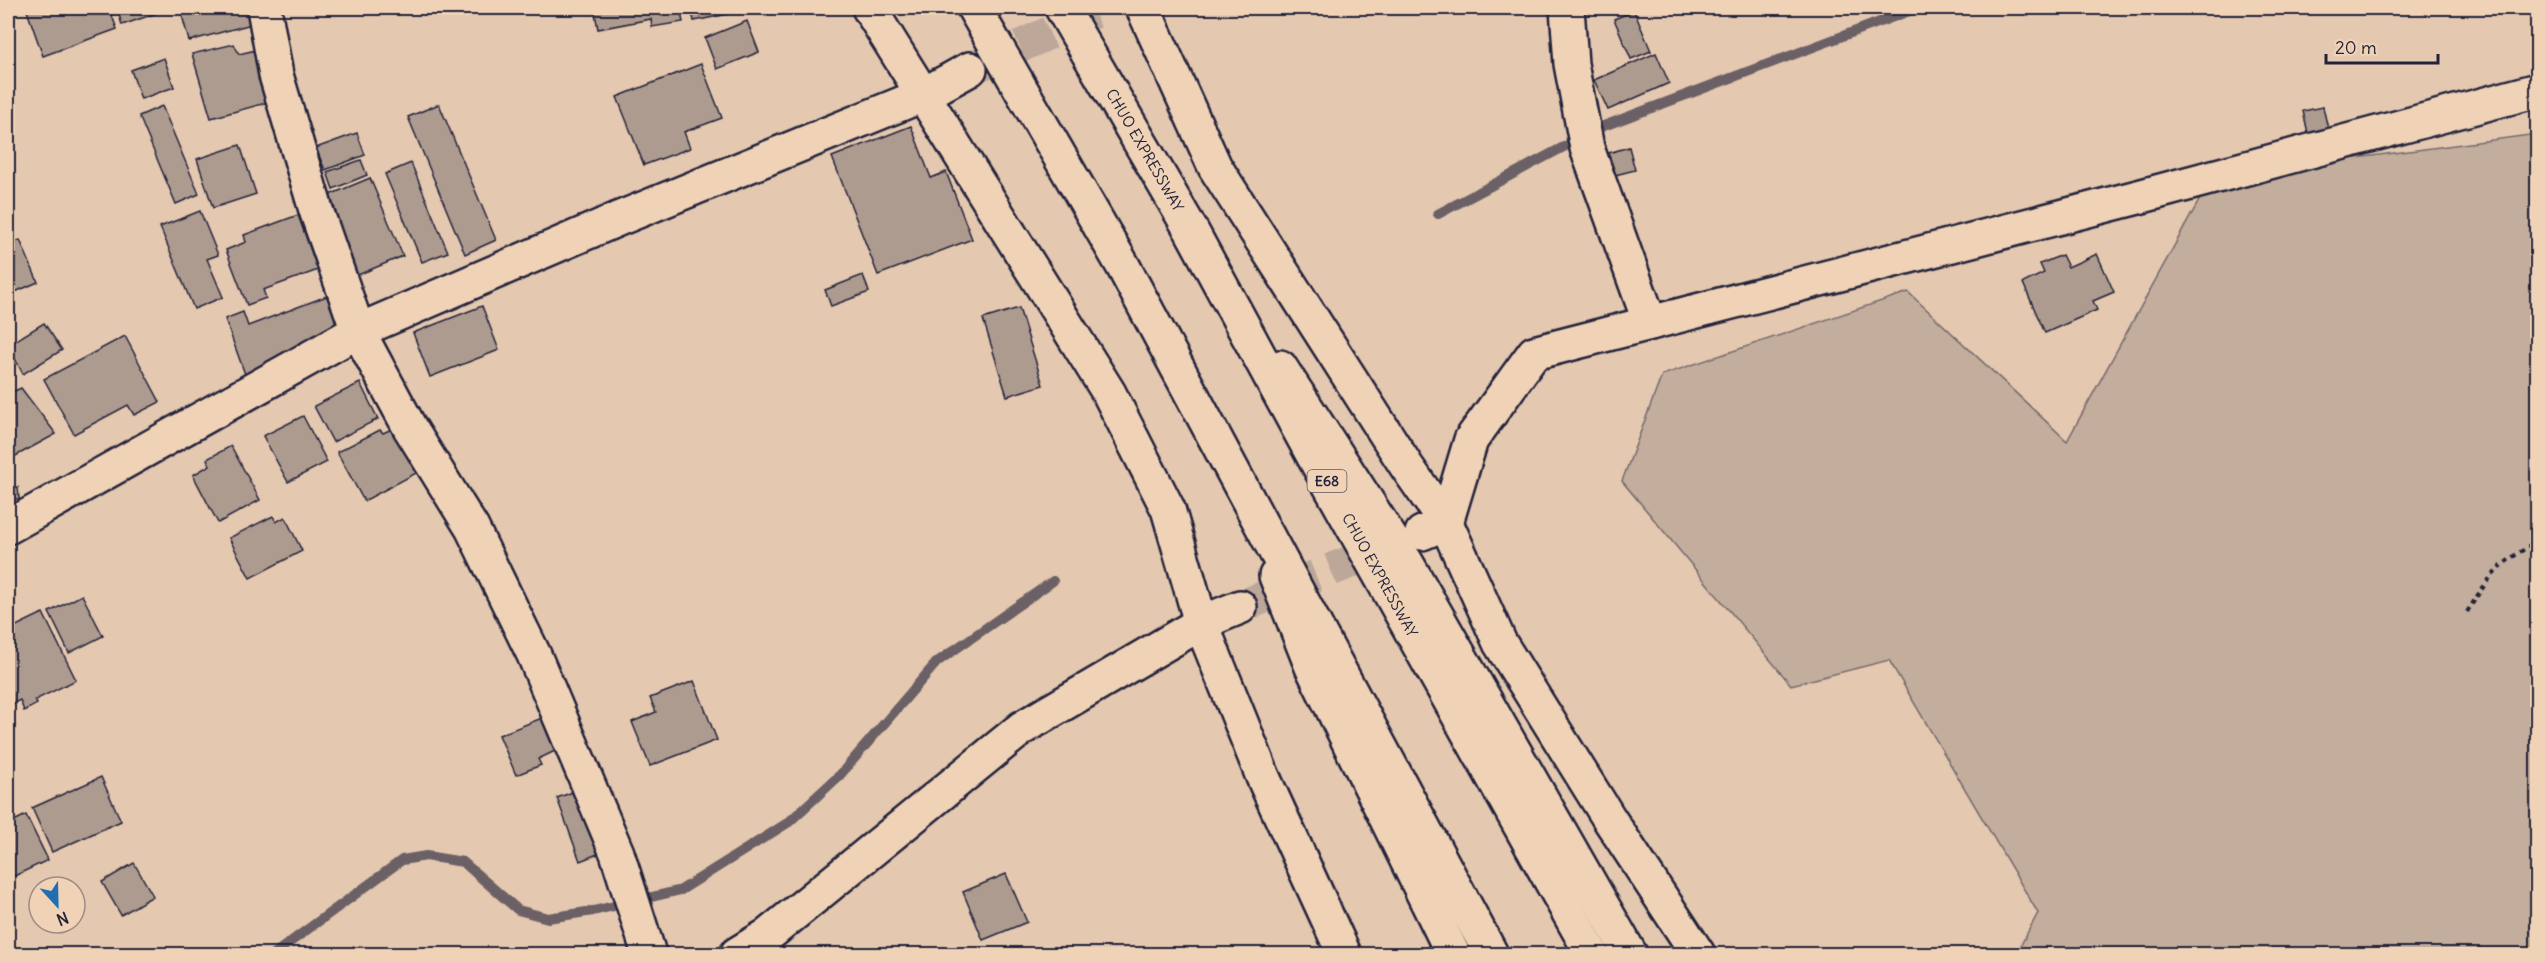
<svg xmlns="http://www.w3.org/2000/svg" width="2545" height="962" font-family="Delius,sans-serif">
<rect width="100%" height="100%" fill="#e4c8b0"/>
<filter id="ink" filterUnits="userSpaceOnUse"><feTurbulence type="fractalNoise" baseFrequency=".0167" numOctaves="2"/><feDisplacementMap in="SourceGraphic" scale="12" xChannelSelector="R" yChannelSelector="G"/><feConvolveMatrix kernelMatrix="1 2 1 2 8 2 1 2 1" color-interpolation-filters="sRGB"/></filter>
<g filter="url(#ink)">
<polygon fill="#c3ad9c" stroke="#72686c" stroke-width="1.5" points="2537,134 2537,954 2016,954 2038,913 1889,660 1791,685 1622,481 1662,375 1908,292 2067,441 2212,177"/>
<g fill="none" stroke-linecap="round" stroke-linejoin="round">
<g stroke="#6a6066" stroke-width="10">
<polyline points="1438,214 1601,127 1917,8"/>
<polyline points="274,954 402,860 426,856 463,862 518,910 548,918 593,911 681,890 789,822 840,775 937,662 1053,581"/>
</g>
</g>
<g fill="#ae9b8f" stroke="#22223b" stroke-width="1.5">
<polygon points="26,8 109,8 117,29 43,56"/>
<polygon points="117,8 158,8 160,12 122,25"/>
<polygon points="180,8 255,8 259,22 189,41"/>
<polygon points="594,8 680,8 683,22 652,27 651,19 598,29"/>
<polygon points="691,8 757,8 694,21"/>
<polygon points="1634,11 1651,51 1631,59 1614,19"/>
<polygon points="747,21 759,52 717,69 705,38"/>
<polygon points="234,44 239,54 256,50 269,102 211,118 192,54"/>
<polygon points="1656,53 1669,83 1608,110 1594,80"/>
<polygon points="164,58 174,87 141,99 131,70"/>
<polygon points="701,64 722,118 684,132 690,148 644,165 617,97"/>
<polygon points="439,104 496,240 465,254 408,117"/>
<polygon points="162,106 199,194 176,204 139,116"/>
<polygon points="2323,107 2328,129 2308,133 2303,111"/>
<polygon points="911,126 931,178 946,172 972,239 878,275 832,157"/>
<polygon points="357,133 365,155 325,170 316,148"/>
<polygon points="240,145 256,194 213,208 197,159"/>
<polygon points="1629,147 1635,170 1611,176 1605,154"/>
<polygon points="361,160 367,175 333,189 327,172"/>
<polygon points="411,163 448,252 422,262 385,174"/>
<polygon points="370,178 403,256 353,277 320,199"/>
<polygon points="200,211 218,255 207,259 223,297 194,309 160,227"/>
<polygon points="298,215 318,270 263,290 266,298 247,305 226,250 246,242 244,235"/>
<polygon points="20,240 38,282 8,295 8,245"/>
<polygon points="2097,254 2114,292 2093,301 2097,310 2045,333 2023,283 2044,273 2040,264 2062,255 2068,267"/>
<polygon points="863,275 869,292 831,306 825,290"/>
<polygon points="332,294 344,326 246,377 225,319 243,312 248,326"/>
<polygon points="482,306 499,350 430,377 413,333"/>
<polygon points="1019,308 1043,385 1007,396 983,319"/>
<polygon points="44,323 62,350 23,374 8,345"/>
<polygon points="125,336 160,402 134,415 128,405 74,434 44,379"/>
<polygon points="360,383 378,419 333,442 314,406"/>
<polygon points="21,388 56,434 10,459 8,449 8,394"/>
<polygon points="303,416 327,462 288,482 263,436"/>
<polygon points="396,427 420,471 364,501 337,452 380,430 383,433"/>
<polygon points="231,446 260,500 218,523 193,475 210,465 207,459"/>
<polygon points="18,487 19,499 9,499 8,488"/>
<polygon points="273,516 276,522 285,517 302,551 250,578 229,538"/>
<polygon points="82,595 103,636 69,653 49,612"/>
<polygon points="43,613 76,680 35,700 37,704 24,711 20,700 8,706 8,630"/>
<polygon points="694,681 717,740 650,766 632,722 656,712 650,698"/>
<polygon points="542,718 555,751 538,759 541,765 516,775 499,735"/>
<polygon points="101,777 121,821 52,852 32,808"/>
<polygon points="578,790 600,853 580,861 557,798"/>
<polygon points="26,815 48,860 8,879 8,824"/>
<polygon points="134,863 153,896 121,915 102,882"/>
<polygon points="1006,874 1027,922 983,940 963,892"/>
</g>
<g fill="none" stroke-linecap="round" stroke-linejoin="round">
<g stroke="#bda799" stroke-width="33" stroke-dasharray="33 16" stroke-linecap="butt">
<polyline points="975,67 1103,8"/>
<polyline points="1240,607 1394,544"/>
</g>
<defs>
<g id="minor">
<polyline points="264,8 276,75 316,210 358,331 410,428 472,528 534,655 617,853 649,954"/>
<polyline points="869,8 1109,393 1168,509 1201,623 1263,777 1344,954"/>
<polyline points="1143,8 1215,167 1407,467 1446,523 1500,643 1610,820 1698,954"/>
<polyline points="1567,8 1571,64 1587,148 1650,323"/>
<polyline points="1280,367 1406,562 1630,954"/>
<polyline points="8,527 358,331 618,219 923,95 970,69"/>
<polyline points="1422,533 1446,523 1471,440 1534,353 2142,196 2538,90"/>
<polyline points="1276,576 1312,667 1453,954"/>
<polyline points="737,954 768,935 1022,728 1201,623 1240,607"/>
</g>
<g id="highway">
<polyline points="974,8 1123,266 1491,954"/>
<polyline points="1062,8 1191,230 1315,459 1592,954"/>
</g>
</defs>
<use href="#minor" stroke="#22223b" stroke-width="38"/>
<use href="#highway" stroke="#22223b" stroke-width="38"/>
<path stroke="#22223b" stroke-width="4" stroke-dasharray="4.5 4.5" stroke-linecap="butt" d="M 2467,612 C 2489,577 2500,561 2538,542"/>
<use href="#minor" stroke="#f0d3b7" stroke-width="33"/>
<use href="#highway" stroke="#f0d3b7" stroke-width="33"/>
</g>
</g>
<g text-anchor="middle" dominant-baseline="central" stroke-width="4.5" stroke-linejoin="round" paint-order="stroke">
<rect fill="#f0d3b7" stroke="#605760" stroke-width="1.5" x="1307.5" y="470" width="39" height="22" rx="4.5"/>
<g font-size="14" font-weight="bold" fill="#22223b">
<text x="1327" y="481">E68</text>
</g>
<g font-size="15" fill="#22223b" stroke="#f0d3b7">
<text transform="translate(1145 150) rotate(60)">CHUO EXPRESSWAY</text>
<text transform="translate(1380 575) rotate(61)">CHUO EXPRESSWAY</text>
</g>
</g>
<rect width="2545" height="962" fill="none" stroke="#f0d3b7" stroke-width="30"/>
<rect x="15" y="15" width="2515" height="932" fill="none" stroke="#22223b" stroke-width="2" filter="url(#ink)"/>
<g transform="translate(57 905) rotate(158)"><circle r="28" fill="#f0d3b7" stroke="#9e8c85" stroke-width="1.5"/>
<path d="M0-4.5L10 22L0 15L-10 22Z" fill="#1f6fb2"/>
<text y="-9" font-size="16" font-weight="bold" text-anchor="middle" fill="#22223b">N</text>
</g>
<path d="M2326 54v9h112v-9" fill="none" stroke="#22223b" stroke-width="3"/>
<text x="2335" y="54" font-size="18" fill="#22223b" stroke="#f0d3b7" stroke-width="4.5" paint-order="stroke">20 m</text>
</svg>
